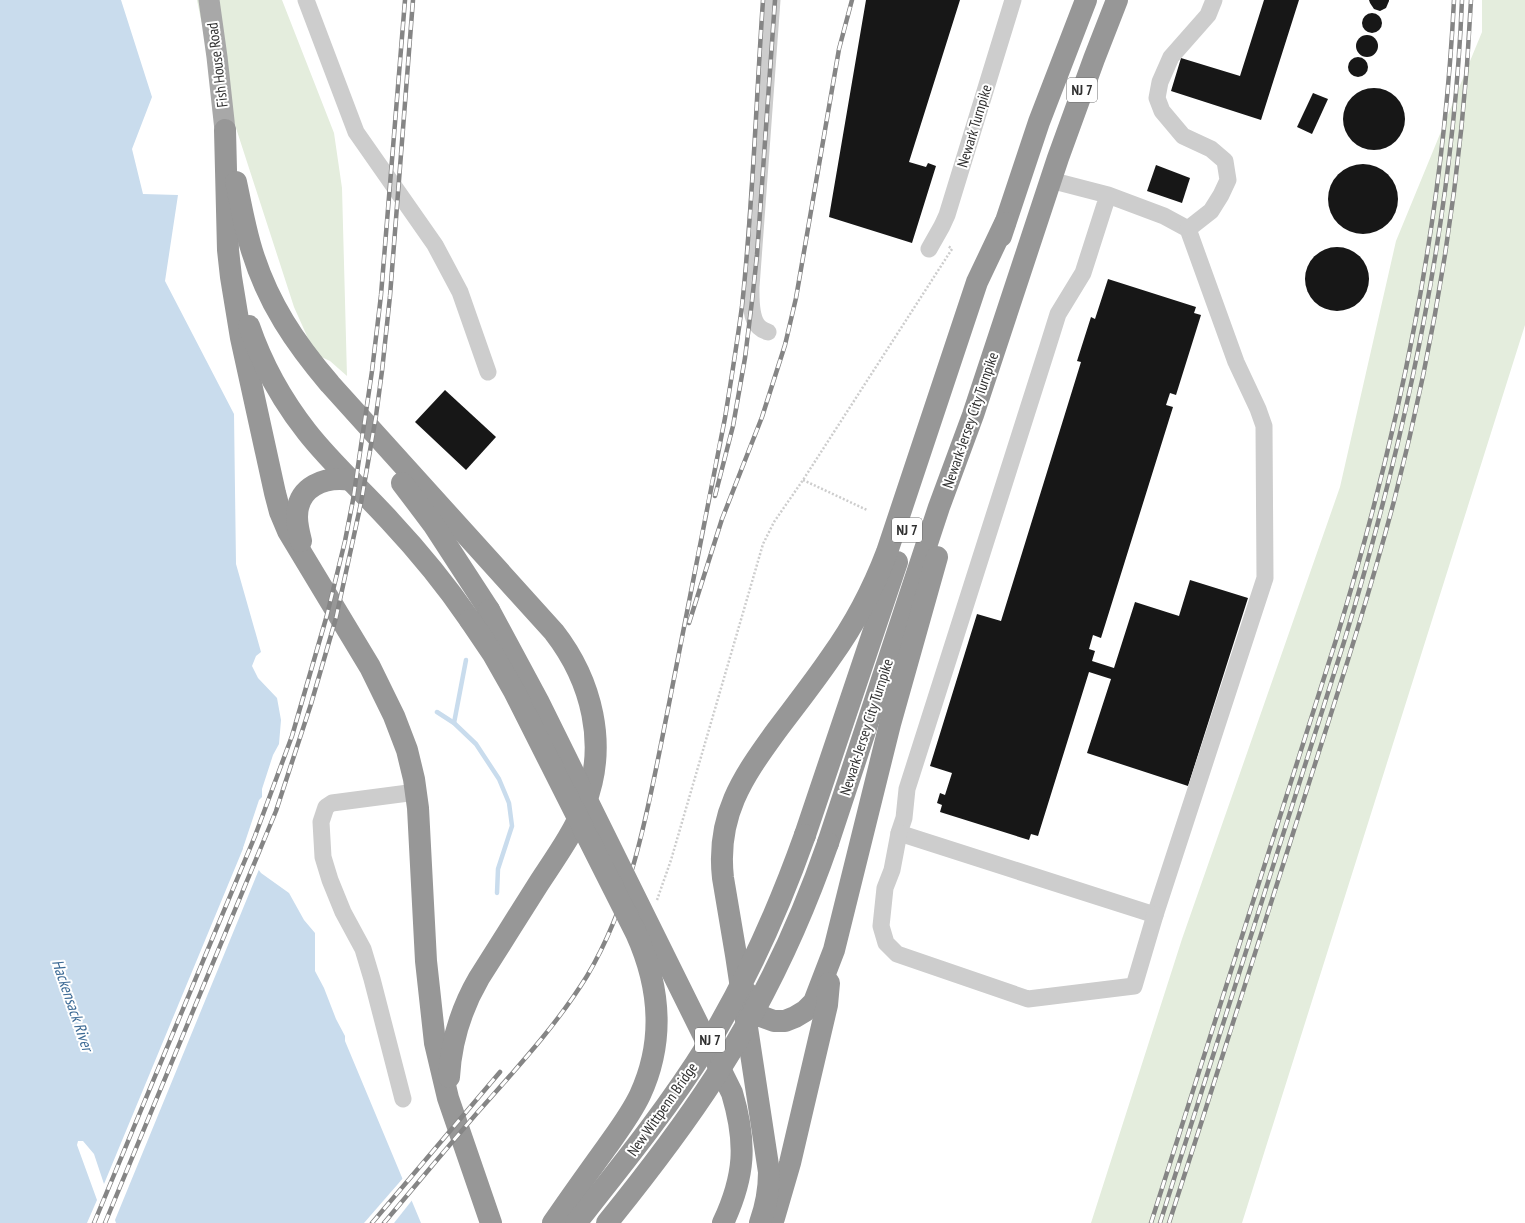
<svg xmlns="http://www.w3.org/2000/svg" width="1525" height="1223" font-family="'PT Sans Narrow',sans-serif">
<rect width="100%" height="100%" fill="#fff"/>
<g fill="#e4eddd">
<polygon points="197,0 282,0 334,133 342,188 347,376 330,361 315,354 294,307 201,20"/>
<polygon points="1482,0 1525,0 1525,325 1242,1223 1091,1223 1182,939 1340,487 1396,241 1482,32"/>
</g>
<polygon fill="#c9dced" points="0,0 121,0 152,97 132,149 143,194 178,195 165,281 234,414 236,564 261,652 256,656 252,666 258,678 277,698 281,720 279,744 273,755 262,789 262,797 259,800 243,848 261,873 289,893 304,920 315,933 315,971 324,988 336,1019 345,1036 345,1041 421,1223 0,1223"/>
<g fill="#fff">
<polygon points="252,827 245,847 260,867 115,1220 116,1223 87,1223 97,1200 77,1145 78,1141 83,1141 94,1154 104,1184"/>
<polygon points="404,1177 413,1199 394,1223 364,1223"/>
</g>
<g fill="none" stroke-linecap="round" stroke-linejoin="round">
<g stroke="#c9dced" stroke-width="4.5">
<polyline points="437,712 454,723 476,744 499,779 509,803 512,826 498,869 497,893"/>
<polyline points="454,723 466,660"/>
</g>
</g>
<g fill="#171717">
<polygon points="866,0 960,0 909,162 926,167 928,163 936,166 912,243 829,217"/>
<polygon points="1264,0 1299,0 1261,120 1171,91 1181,58 1240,76"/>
<polygon points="1369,0 1389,0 1389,1 1386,8 1380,11 1374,9 1370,3"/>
<circle cx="1372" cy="23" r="10"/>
<circle cx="1367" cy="46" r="11"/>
<circle cx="1358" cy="67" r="10"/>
<circle cx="1374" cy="119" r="31"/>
<polygon points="1313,93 1328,99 1312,134 1297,127"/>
<circle cx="1363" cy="199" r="35"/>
<polygon points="1156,165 1190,178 1182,203 1147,191"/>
<circle cx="1337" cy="279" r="32"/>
<polygon points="1108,279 1196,307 1194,313 1201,315 1176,395 1170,393 1166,405 1173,407 1101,638 1093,635 1089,649 1095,651 1092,661 1114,668 1135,602 1179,616 1190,580 1248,598 1188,786 1087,753 1111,679 1089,672 1038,836 1031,834 1029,840 940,812 942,805 937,803 940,793 945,795 952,773 930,766 977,614 1001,621 1081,362 1077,361 1091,317 1095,319"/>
<polygon points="445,390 496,437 466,470 415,422"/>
</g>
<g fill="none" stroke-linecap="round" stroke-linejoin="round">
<g stroke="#cdcdcd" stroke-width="2.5" stroke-dasharray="2 2" stroke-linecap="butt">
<polyline points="803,480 867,510"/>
<polyline points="657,900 671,860 763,544 774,522 803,480 952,249 948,246"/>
</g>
<g stroke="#cdcdcd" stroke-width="17">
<polyline points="306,0 356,132 435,245 460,292 488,372"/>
<polyline points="1050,180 1108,195 1164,216 1188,229 1236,362 1258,409 1264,426 1265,578 1155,915 899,833 904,818 907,789 1048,346 1058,314 1083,273 1108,195"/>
<polyline points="1188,229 1211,211 1221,195 1228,180 1225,161 1211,149 1183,136 1162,111 1157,98 1160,82 1171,57 1208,15 1214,0"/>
<polyline points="929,249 942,226 947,215 1013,0"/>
<path d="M 768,332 C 765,331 761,329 759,327 C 750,318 751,298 751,287 L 772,0"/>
<polyline points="899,833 892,870 885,888 881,926 886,943 897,954 1028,999 1134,986 1155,915"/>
<polyline points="403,1099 372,979 363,949 343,912 330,880 323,857 321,822 326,807 332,803 416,792"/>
</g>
<polyline stroke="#a8a8a8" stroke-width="21" points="209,0 217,57 225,130"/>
<g stroke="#979797" stroke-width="22">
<polyline points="225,130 228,250 231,277 241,338 275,493 280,512 288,531 370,667 394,716 407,750 414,779 418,808 426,961 435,1043 448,1098 491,1223"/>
<path d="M 236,182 C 241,205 245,229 252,251 C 268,303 295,343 330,384 L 554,632 C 592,681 608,745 585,804 C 574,832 556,857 539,883 C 519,915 499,946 479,978 C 461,1009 451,1041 449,1077"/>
<polyline points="1001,236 1039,122 1086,0"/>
<path d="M 249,326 C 262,364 282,400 307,432 C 332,464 363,491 390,521 C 419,552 446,585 470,620"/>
<polyline points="402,483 433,524 489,610"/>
<path d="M 301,541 C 299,533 297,525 297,517 C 297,486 325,476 351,480"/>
<polyline points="805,835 897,562"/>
<polyline points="828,843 939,507 973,415 1058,158 1094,59 1117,0"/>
<polyline points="747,993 751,1006 754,1010 763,1017 774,1021 785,1021 795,1017 805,1011 814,1002 834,950 890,724 937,557"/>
<polyline points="774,1218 790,1163 827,1005 829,983"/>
<path d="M 760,1223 C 766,1206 769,1189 769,1172 L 736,955 L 723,878 C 716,816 742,778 777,730 C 795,706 814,682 831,657 C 854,625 873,589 887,552 L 977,282 L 1005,223"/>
</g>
<defs>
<g id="rail">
<polyline points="715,496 733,426 745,358 752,301 757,255 775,0"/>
<polyline points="689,623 722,519 762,417 785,345 796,298 839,49 852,0"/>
<polyline points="94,1223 255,836 292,736 327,615 345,541 353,500 372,371 381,295 405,0"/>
<polyline points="105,1223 276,811 311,704 336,618 361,503 376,416 382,371 390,296 413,0"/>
<polyline points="372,1223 500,1072"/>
<path d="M 384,1223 C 415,1186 446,1149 477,1113 C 516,1069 556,1026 587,976 C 634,897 649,803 667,714 C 687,615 705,516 725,418 C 731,381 737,344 742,306 C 753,205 756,102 763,0"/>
<path d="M 1151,1223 L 1336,640 C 1400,430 1443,220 1454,0"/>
<path d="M 1160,1223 L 1344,642 C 1407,434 1453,218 1462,0"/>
<path d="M 1169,1223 C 1214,1084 1258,945 1302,805 C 1334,704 1367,604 1394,501 C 1436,338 1463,169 1471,0"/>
</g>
</defs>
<use href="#rail" stroke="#858585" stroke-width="4.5"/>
<use href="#rail" stroke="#fff" stroke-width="3" stroke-dasharray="9" stroke-linecap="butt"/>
<g stroke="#979797" stroke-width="22">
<path d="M 489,610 L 538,701 L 732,1093 C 747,1143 745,1176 723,1223"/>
<path d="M 470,620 L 493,654 L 514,691 L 636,933 C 660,986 665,1041 640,1095 C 631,1114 618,1131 606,1148 C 588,1173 570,1198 553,1223"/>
<path d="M 576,1223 C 622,1165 669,1107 708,1044 C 748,978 779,908 805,835"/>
<path d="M 607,1223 C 645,1176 682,1128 715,1077 C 762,1004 800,924 828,843"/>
</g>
</g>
<g text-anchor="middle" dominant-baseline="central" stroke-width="4" stroke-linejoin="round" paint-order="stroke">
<g fill="#fff" stroke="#6e6e6e" stroke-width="1">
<rect x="1067" y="78" width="30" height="24" rx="3"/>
<rect x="892" y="518" width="30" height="24" rx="3"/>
<rect x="695" y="1028" width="30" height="24" rx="3"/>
</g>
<g font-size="14" font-weight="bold" fill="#303030">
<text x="1082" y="90">NJ 7</text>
<text x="907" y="530">NJ 7</text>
<text x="710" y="1040">NJ 7</text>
</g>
<g font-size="15" fill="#303030" stroke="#fff">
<text transform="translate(217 65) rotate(-97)">Fish House Road</text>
<text transform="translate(974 126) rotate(-73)">Newark Turnpike</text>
<text transform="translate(970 420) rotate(-71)">Newark-Jersey City Turnpike</text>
<text transform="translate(866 727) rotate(-72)">Newark-Jersey City Turnpike</text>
<text transform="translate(662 1109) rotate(-55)">New Wittpenn Bridge</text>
</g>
<g font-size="16" font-style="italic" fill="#3b6994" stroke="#fff">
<text transform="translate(73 1005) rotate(71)">Hackensack River</text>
</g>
</g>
</svg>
